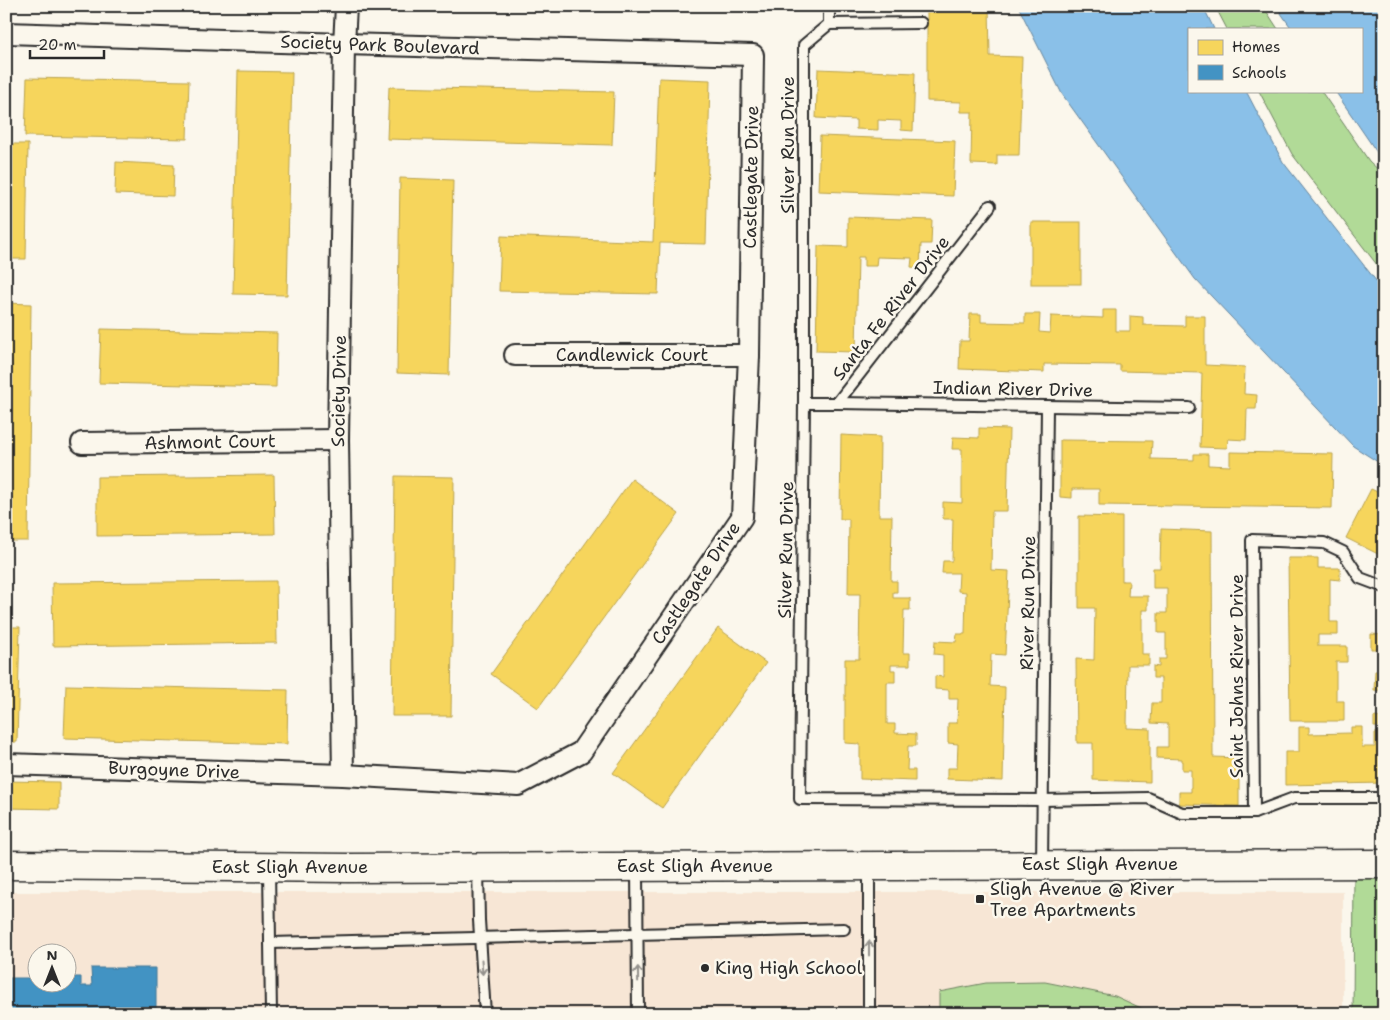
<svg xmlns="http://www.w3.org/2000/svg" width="1390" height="1020" font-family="'Shantell Sans',sans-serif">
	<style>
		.built { fill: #f7e6d5; fill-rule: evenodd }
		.green { fill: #b1da97; stroke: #6e8261 }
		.water { fill: #8ac0e8; stroke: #64849c }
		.homes { fill: #f6d55c; stroke: #b9a24d }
		.schools { fill: #4393c3; stroke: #3c7495 }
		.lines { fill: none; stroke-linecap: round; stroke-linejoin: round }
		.lane-casing { stroke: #2b2b2b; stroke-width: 14 }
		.street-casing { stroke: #2b2b2b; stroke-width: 24 }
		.secondary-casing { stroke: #2b2b2b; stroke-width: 31 }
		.lane { stroke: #fbf7ec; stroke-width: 10 }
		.street { stroke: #fbf7ec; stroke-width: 20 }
		.secondary { stroke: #fbf7ec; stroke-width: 28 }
		.oneway { stroke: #93918c }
		.poi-dot { fill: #2b2b2b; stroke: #fbf7ec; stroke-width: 2 }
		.labels { text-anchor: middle; stroke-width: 5; stroke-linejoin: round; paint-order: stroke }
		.street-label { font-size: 18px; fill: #2b2b2b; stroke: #fbf7ec }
		.poi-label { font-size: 18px; fill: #2b2b2b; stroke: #fbf7ec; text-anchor: start }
	</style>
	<rect width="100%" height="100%" fill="#fbf7ec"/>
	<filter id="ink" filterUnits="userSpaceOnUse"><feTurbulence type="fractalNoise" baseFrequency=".02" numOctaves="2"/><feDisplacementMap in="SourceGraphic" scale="10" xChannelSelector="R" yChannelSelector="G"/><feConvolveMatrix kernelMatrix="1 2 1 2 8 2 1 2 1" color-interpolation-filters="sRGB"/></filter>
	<g filter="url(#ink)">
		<path class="built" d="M6,892H1343V1014H6ZM38,952H68V982H38Z"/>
		<g class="green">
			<polygon points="1215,6 1263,6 1278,29 1227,29"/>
			<polygon points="1259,91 1321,91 1369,161 1384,175 1384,274 1292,154"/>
			<polygon points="1354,873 1384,873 1384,1014 1353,1014"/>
			<polygon points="1045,982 1115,996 1154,1014 939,1014 939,992 986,983"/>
		</g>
		<g class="water">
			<polygon points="1018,6 1203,6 1214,29 1189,29 1189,91 1246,91 1283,162 1384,291 1384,466 1353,446 1195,279 1062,94"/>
			<polygon points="1276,6 1384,6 1384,159 1378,154 1335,91 1361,91 1361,29 1292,29"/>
		</g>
		<g class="homes">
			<polygon points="927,6 989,6 990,56 1022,57 1019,155 997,155 997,165 971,164 972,112 961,112 961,102 927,101"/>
			<polygon points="818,69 915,73 913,131 901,130 901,121 878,120 878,130 856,129 856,120 816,118"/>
			<polygon points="238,71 292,72 287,295 233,294"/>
			<polygon points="27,78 189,81 187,139 25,136"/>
			<polygon points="659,78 710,80 706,244 660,243 658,294 499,291 501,236 653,242"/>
			<polygon points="389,87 614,92 612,145 387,139"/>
			<polygon points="820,136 955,141 953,196 818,191"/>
			<polygon points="6,144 28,144 26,259 6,259"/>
			<polygon points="116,162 174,165 173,196 115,194"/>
			<polygon points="400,178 453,180 449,375 397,373"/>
			<polygon points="848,217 932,220 931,244 921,244 920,268 911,267 912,258 877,257 876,266 864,266 864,257 858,257 856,352 816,351 818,246 848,247"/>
			<rect x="1031" y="222" width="50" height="62"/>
			<polygon points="6,303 31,304 28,541 6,541"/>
			<polygon points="1103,310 1116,310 1116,331 1130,331 1130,316 1143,317 1143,325 1185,326 1185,316 1205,316 1205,365 1245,367 1244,394 1257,395 1256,409 1247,409 1246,440 1228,439 1227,448 1200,447 1202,373 1120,371 1120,365 1044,364 1044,372 959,369 960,341 969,341 970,314 981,314 981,322 1025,323 1025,314 1040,314 1039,332 1050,333 1051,316 1103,318"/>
			<polygon points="101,329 277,333 276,387 99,383"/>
			<polygon points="979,428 1009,429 1007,511 992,511 991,570 1009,571 1005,655 991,654 990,686 1005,687 1003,781 947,779 947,768 957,768 958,744 948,743 948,723 957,723 958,699 949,699 949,690 935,689 935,676 943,677 943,655 934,654 935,641 956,642 957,634 965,634 966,592 958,591 959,573 942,573 943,561 952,561 953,519 943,519 943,502 962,503 962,449 952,449 953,437 979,438"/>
			<polygon points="841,435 880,437 879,516 892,516 891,581 897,581 897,592 893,592 893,598 910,598 910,610 904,610 903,653 910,653 910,665 891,665 891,670 895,670 895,682 887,682 887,724 895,724 895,733 916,734 916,746 908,746 907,770 915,770 915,781 860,779 860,744 845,743 845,659 859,659 860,594 848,594 849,519 840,519"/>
			<polygon points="1060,440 1152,441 1151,459 1194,460 1194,454 1208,454 1208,465 1230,466 1230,452 1333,454 1332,508 1099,505 1099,489 1072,489 1072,498 1060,497"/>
			<polygon points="274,475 275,534 97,536 97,477"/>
			<polygon points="395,476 454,477 451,716 392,716"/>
			<polygon points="632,479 679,514 538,708 491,674"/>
			<polygon points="1371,489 1384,495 1384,557 1346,538"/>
			<polygon points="1079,516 1122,517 1122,581 1129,581 1128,596 1148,596 1148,610 1142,610 1142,654 1149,654 1149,665 1128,665 1127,728 1150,729 1150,782 1093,780 1093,743 1077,743 1076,659 1094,660 1095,608 1079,608"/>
			<polygon points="1161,529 1212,531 1213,757 1239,758 1239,806 1179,804 1179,792 1191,792 1191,770 1182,770 1182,759 1157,758 1157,747 1168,747 1168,724 1151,723 1152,703 1161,703 1161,678 1153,678 1153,666 1159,667 1159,659 1166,659 1166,633 1158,633 1158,613 1167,613 1167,588 1153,588 1153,568 1160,568"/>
			<polygon points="1288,558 1318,558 1318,568 1340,568 1340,580 1330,579 1330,622 1338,622 1338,635 1318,635 1318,646 1347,646 1347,662 1336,662 1336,701 1344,701 1344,721 1290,721"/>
			<polygon points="276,581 277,643 53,646 52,583"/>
			<polygon points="6,627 20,627 17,742 6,742"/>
			<polygon points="718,628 766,663 662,808 613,773"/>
			<polygon points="1371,634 1384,635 1384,691 1374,690 1375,671 1382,671 1382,649 1371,649"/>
			<polygon points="66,685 288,690 287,744 64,738"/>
			<polygon points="1374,717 1384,718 1384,727 1374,727"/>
			<polygon points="1299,727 1309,727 1309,734 1351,733 1351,727 1362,727 1362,747 1375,747 1375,733 1384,733 1384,783 1285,785 1285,752 1299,752"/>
			<polygon points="6,781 59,782 59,809 6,808"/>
		</g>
		<polygon class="schools" points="91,968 156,968 156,1014 6,1014 6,978 38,978 38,982 68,982 68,977 81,977 81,986 92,986"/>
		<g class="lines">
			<defs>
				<g id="lane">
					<polyline points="829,6 829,24 804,45 804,403 800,799 1042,800 1148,798 1182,813 1254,813 1294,798 1384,798"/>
					<polyline points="829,24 921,23"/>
					<polyline points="804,403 837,403 990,206"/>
					<polyline points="837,403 1189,408"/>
					<polyline points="1254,813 1252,540 1324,543 1343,552 1360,578 1384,587"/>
					<polyline points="1042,864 1047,406"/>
					<polyline points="637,867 638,1014"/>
					<polyline points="269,868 271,1014"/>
					<polyline points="478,868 479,920 485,1014"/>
					<polyline points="270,943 844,929"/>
					<polyline points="869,1014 869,867"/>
				</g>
				<g id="street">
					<polyline points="6,33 344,44 753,55 749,355 742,517 581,752 518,785 343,775 6,764"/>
					<polyline points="515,355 749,355"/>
					<polyline points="82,443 338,440"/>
					<polyline points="343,775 338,440 344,44 346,6"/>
				</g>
				<polyline id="secondary" points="6,865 348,868 1384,864"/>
			</defs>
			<use href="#lane" class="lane-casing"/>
			<use href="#street" class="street-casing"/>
			<use href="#secondary" class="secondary-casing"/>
			<use href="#lane" class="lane"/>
			<use href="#street" class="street"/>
			<use href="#secondary" class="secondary"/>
		</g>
		<defs><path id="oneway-shaft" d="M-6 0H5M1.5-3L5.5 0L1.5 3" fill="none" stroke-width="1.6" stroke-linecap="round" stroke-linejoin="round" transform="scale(1.25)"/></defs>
		<g class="oneway">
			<use href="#oneway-shaft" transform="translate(869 948) rotate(-90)"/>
			<use href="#oneway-shaft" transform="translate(482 967) rotate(86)"/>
			<use href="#oneway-shaft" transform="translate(638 974) rotate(-91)"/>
		</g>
	</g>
	<g class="poi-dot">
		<rect x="975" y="894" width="10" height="10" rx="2.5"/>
		<circle cx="705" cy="968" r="5"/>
	</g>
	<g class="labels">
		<g class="street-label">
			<text transform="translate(380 45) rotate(2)" y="6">Society Park Boulevard</text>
			<text transform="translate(788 145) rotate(-90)" y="6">Silver Run Drive</text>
			<text transform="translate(751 177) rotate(-89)" y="6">Castlegate Drive</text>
			<text transform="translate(891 308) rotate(-52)" y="6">Santa Fe River Drive</text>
			<text x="632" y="361">Candlewick Court</text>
			<text transform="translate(1013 389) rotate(1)" y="6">Indian River Drive</text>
			<text transform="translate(339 391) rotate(-89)" y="6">Society Drive</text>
			<text transform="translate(210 442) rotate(-1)" y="6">Ashmont Court</text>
			<text transform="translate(786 550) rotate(-89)" y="6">Silver Run Drive</text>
			<text transform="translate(696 583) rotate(-56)" y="6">Castlegate Drive</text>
			<text transform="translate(1028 603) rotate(-89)" y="6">River Run Drive</text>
			<text transform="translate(1237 676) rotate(-90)" y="6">Saint Johns River Drive</text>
			<text transform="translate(174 770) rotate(2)" y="6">Burgoyne Drive</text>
			<text x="1100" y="870">East Sligh Avenue</text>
			<text x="695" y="872">East Sligh Avenue</text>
			<text x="290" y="873">East Sligh Avenue</text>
		</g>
		<g class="poi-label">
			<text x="990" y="895">Sligh Avenue @ River<tspan x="990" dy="21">Tree Apartments</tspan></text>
			<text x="715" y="974">King High School</text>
		</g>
	</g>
	<rect width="1390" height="1020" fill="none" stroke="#fbf7ec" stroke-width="25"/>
	<rect x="12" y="12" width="1365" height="995" fill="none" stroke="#2b2b2b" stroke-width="2" filter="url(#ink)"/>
	<rect x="1188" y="28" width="175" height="65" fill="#fbf7ec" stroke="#a8a59f"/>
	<rect x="1198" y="40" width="25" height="15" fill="#f6d55c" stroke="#a8a59f"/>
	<text x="1232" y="52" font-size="15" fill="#2b2b2b">Homes</text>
	<rect x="1198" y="65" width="25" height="15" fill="#4393c3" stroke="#a8a59f"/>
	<text x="1232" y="78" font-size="15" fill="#2b2b2b">Schools</text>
	<g transform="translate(52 968)"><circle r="24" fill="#fbf7ec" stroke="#a8a59f"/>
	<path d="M0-4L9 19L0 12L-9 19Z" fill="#2b2b2b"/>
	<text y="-8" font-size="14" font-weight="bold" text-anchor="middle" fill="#2b2b2b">N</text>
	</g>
	<path d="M30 50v8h74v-8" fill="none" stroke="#2b2b2b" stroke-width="2.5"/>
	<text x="38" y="50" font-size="15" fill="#2b2b2b" stroke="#fbf7ec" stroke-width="4" paint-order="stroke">20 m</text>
</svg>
